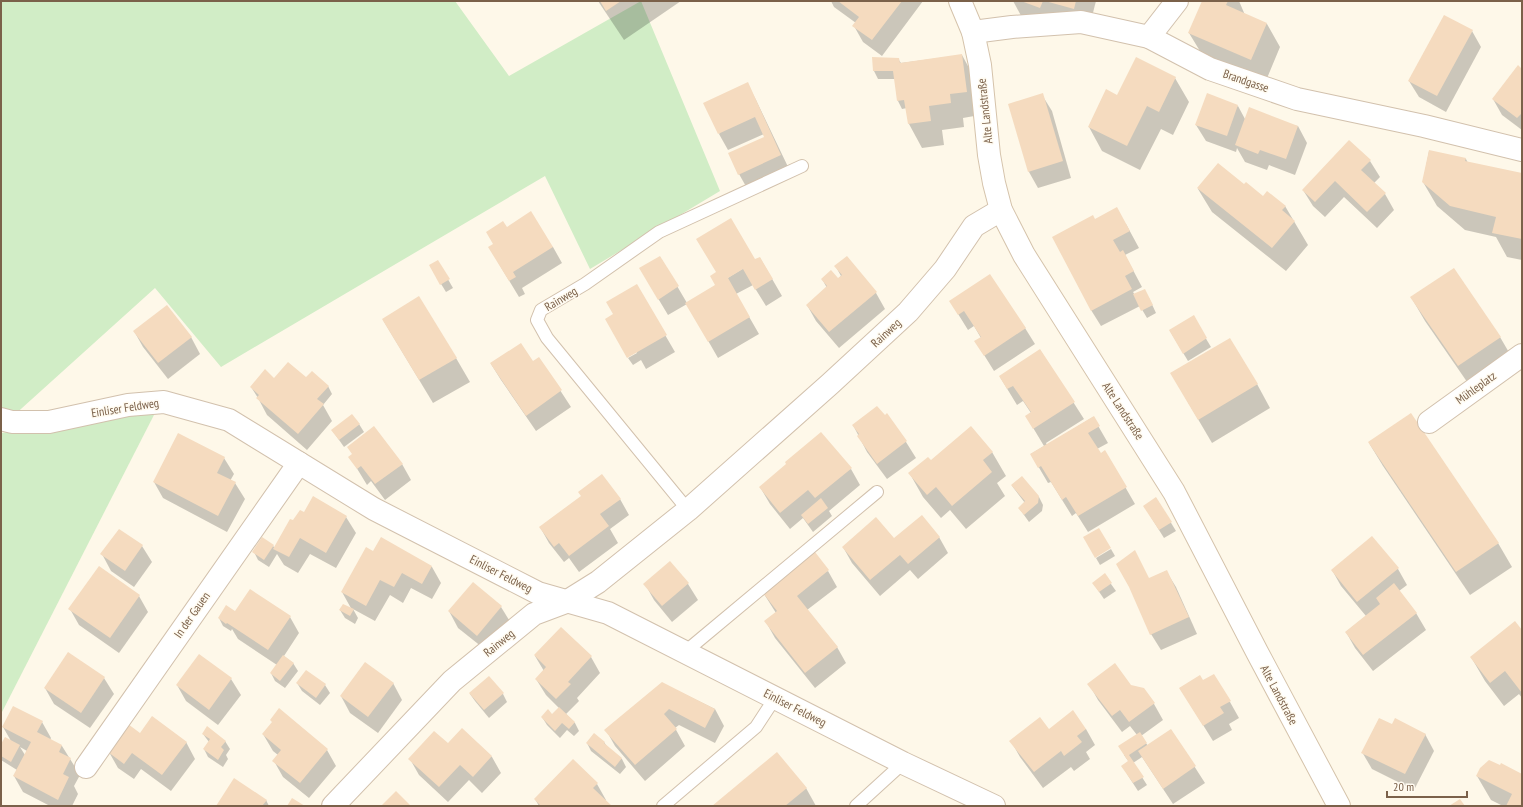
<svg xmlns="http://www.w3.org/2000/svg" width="1523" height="807" font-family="'PT Sans Narrow',sans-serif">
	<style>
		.green { fill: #d1edc6 }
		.shadow { fill: #0003; fill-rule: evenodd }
		.building { fill: #f5dbbf }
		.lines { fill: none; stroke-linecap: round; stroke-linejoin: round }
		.service-casing { stroke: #d2c1ad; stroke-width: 14 }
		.minor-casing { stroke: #d2c1ad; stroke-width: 24 }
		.secondary-casing { stroke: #d5c3ab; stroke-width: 24 }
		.service { stroke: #fff; stroke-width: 12 }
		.minor { stroke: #fff; stroke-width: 22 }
		.secondary { stroke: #fff; stroke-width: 22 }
		.labels { text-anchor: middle; stroke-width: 3; stroke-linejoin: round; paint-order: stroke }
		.street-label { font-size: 12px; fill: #7b614a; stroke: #fffbf1 }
	</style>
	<rect width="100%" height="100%" fill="#fef8e9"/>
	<g class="green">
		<polygon points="1,1 455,1 509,76 641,1 720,191 590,269 545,176 221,367 155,288 1,427"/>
		<polygon points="155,413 1,714 1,433"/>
	</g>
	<g class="shadow">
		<polygon points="598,1 681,1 624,40"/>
		<polygon points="831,1 923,1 882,56 863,42 854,26 856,23 834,7"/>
		<polygon points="1013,1 1096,1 1088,32 1024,21"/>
		<polygon points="1203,1 1239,1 1245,15 1267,24 1280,47 1265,83 1203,56 1189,33"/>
		<polygon points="1472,31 1481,47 1446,112 1419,97 1409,81"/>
		<polygon points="962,55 975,79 980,115 963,118 964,127 942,130 944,145 922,148 909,124 907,108 902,109 898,101 895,79 878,79 874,71 898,59 901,63"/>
		<polygon points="1522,70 1522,130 1502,115 1493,99"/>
		<polygon points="1175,78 1189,102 1173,135 1161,129 1140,170 1102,151 1089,127"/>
		<polygon points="747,83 756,100 790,171 748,190 739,174 766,137 764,134 728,150 719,134"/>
		<polygon points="1042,95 1052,111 1071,178 1038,188 1029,172"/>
		<polygon points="1238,106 1245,119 1298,126 1307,143 1295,175 1269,165 1267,170 1245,162 1237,148 1236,152 1206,141 1196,125"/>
		<polygon points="1429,151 1466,159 1468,163 1522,174 1522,260 1507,257 1496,237 1465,230 1437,206 1423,182"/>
		<polygon points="1370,161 1380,177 1374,183 1385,194 1394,210 1377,228 1344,197 1325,217 1313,206 1303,190"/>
		<polygon points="1244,185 1264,197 1285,206 1308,245 1286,271 1212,212 1198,189"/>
		<polygon points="1094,220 1126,224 1139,248 1125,255 1142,287 1133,292 1135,295 1149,298 1156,313 1147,318 1140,306 1101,326 1091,310"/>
		<polygon points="506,228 553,247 562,263 522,288 525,294 519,297 499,264 494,244"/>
		<polygon points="660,257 687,303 760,258 782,296 766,306 753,285 736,294 759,334 718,358 687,304 668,315 650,285"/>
		<polygon points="438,262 453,288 446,292 430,266"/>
		<polygon points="836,267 876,293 885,309 839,348 816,321 807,305 827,288 822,279 837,280 841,276"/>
		<polygon points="636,285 675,352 646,369 641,360 633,365 628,358 637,353 614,315"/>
		<polygon points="1411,297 1500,337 1514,361 1472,389 1425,321"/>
		<polygon points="950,301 1025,328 1035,344 994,371 976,342 981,338 974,326 968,330"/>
		<polygon points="1193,317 1211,347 1188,361 1170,331"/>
		<polygon points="383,320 456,358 470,382 433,403"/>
		<polygon points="134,331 191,337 200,354 168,379 143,347"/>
		<polygon points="1040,350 1084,419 1046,443 1047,445 1093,417 1108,443 1097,449 1100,454 1105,452 1135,504 1088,532 1076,513 1072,516 1051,482 1048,483 1031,454 1044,446 1026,416 1031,413 1023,401 1017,405 1000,377"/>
		<polygon points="539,358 571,407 536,431 501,380 491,364 533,362"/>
		<polygon points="305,378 328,386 332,394 323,405 332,421 307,450 267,415 258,398 251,387 274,379"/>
		<polygon points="1257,384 1270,408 1212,443 1185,397"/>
		<polygon points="887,415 906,442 916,458 887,479 867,452 853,425"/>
		<polygon points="359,424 364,432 344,447 332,430"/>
		<polygon points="1369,443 1498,543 1512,567 1470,595 1383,466"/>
		<polygon points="992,452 1006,476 997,483 1005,496 966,529 950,510 941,518 923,497 910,474 931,461"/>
		<polygon points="350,457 402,464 411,480 385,500 371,481 367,485"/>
		<polygon points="224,458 234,474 230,481 235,483 245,499 227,532 163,498 154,482"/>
		<polygon points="851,469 860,485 829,511 832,516 813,532 803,518 790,529 770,504 760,487"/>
		<polygon points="1012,486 1039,497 1043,505 1042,511 1029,522 1019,508 1025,503"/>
		<polygon points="1156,498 1176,531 1164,538 1149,514"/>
		<polygon points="620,499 629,515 610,529 618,543 579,572 569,558 564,562 549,543 540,527"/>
		<polygon points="304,514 346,517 356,533 336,568 310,554 298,573 284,565 277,554 269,567 258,560 254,552 273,546 275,548 294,522"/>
		<polygon points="119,530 142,546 152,562 134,587 111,571 102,554"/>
		<polygon points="939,537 948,553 918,579 910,570 880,596 852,563 843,547"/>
		<polygon points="381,539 432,567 441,583 432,599 411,588 403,603 390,595 375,621 353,609 358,618 355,624 345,618 340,610 352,610 342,592 374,553"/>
		<polygon points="1111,549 1115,556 1100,565 1096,558"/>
		<polygon points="670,563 688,584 698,600 672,622 654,600 645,584"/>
		<polygon points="1398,569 1407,585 1399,591 1416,613 1426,630 1373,671 1355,648 1346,632 1366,616 1341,586 1332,570"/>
		<polygon points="828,571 837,587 807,610 837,647 846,663 815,688 775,638 766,622 776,613 764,594"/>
		<polygon points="1166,571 1176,587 1197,634 1161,650 1151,634 1149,579"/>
		<polygon points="1093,583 1111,584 1116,591 1104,599"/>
		<polygon points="139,596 148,612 119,653 79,625 70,609"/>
		<polygon points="501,607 511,623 487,651 458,628 449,611"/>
		<polygon points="290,617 299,633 284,656 293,663 298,671 285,688 275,681 271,673 277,665 238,639 232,629 231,631 223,626 219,618"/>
		<polygon points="1522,632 1522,698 1519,694 1504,706 1485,681 1471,657"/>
		<polygon points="535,656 591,657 600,673 577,698 579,701 566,714 575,723 579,731 574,736 567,730 560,738 547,725 542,717 552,715 559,708 546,695 536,679 544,671"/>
		<polygon points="104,678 114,694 90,728 54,704 45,688"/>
		<polygon points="489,678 503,694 507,702 489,718 475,701 470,694"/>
		<polygon points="231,679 241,695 218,725 186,701 177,685"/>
		<polygon points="1203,682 1230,702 1239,718 1229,724 1232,730 1213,741 1190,704"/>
		<polygon points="297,683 325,685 330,693 320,705 302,691"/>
		<polygon points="393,683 402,700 378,733 350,713 341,696"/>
		<polygon points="662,683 715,709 724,726 715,743 679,725 675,728 685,746 645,781 615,746 606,730"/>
		<polygon points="1089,684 1130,686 1154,704 1163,720 1141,736 1148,746 1171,730 1205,783 1173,804 1142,757 1133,763 1147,785 1138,791 1127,774 1129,762 1124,755 1137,735 1130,726 1122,732 1098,700"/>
		<polygon points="271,720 327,750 336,766 309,798 283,777 274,761 278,755 273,751 263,734 273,723"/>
		<path d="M42,722L51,738L50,740L62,746L80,775L74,786L78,794L72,806H50L23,792L14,776L17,770L1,760V746L11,741L3,727ZM20,747L27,751L25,755Z"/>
		<polygon points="1392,725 1425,734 1434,751 1414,790 1372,769 1362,752"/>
		<polygon points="462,729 492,757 501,773 482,793 469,780 448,802 419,775 410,759 448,745"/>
		<polygon points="1086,729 1095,745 1086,752 1090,759 1074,771 1071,767 1043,788 1020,757 1011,741 1049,730"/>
		<polygon points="203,734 225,741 230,749 226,755 228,759 223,767 208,757 204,749 209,742"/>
		<polygon points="186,742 195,759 171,791 141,769 134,779 118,768 109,752"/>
		<polygon points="604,742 608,748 622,759 626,767 620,774 591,751 587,743"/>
		<polygon points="1522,775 1522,806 1503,806 1491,800 1477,776"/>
		<polygon points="597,784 606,800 605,801 610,806 539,806 535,799"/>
		<polygon points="806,788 816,806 714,806"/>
		<polygon points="266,800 269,806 217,806"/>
	</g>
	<g class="building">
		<polygon points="600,1 621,1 606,11"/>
		<polygon points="838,1 902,1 872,40 852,26 859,17"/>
		<polygon points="1021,1 1043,1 1040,8"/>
		<polygon points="1045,1 1076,1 1074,9"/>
		<polygon points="1202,1 1228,1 1226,5 1267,23 1251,60 1188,33"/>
		<polygon points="1444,15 1473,30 1437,96 1408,81"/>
		<polygon points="962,54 967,92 950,94 951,103 929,106 931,121 908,124 904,100 897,101 893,71 873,71 872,57 899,58 900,63"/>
		<polygon points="1136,57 1176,77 1159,112 1147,106 1127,146 1088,127 1106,89 1117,95"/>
		<polygon points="1518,65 1522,69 1522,113 1517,118 1492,99"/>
		<polygon points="748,82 781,155 738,175 728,153 764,137 755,117 718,134 703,103"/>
		<polygon points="1043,93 1063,161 1028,172 1008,104"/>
		<polygon points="1207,93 1238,105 1227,136 1195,125"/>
		<polygon points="1249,107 1298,126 1286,159 1260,150 1258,154 1235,145"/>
		<polygon points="1349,140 1371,160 1361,170 1386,193 1367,212 1335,181 1315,202 1302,190"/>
		<polygon points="1429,150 1466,158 1465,161 1522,173 1522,239 1492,233 1496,217 1450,206 1422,182"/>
		<polygon points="1218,163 1244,184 1246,182 1263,196 1267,191 1286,206 1282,210 1295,221 1272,248 1197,188"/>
		<polygon points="1117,207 1130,231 1113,240 1120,252 1123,250 1134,271 1125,276 1132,289 1091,311 1052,237 1093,215 1095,219"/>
		<polygon points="531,211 553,247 513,272 516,277 509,281 488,247 493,244 486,232 503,221 507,227"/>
		<polygon points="731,218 755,259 760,257 773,279 755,290 743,269 728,278 750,317 708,342 685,303 715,285 710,276 716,272 696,239"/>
		<polygon points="660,256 679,286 658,300 639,268"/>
		<polygon points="847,256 877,292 829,332 806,305 827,286 821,279 831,270 838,278 842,275 834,266"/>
		<polygon points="438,260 450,279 440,285 429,265"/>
		<polygon points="1454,268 1501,337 1458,366 1410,297"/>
		<polygon points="990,274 1026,328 984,356 974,341 981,337 964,311 958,315 949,301"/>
		<polygon points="637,284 667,335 627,358 605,319 613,314 606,302"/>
		<polygon points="1145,289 1153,305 1141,311 1133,294"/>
		<polygon points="419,296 457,358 419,380 382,319"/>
		<polygon points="167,305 192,337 158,363 133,331"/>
		<polygon points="1194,315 1207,338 1183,354 1169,330"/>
		<polygon points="1230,338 1258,384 1198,420 1170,373"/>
		<polygon points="521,343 533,361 539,357 562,390 526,416 490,363"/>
		<polygon points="1040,349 1075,402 1033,429 1025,416 1031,412 1013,386 1007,389 999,376"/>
		<polygon points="288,362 306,377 312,371 329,386 317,399 324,404 298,434 256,398 259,395 250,387 265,369 274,378"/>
		<polygon points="877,406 885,415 887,413 907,441 877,464 857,436 859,434 852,425"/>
		<polygon points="1411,413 1499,543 1456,572 1368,442"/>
		<polygon points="352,414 360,424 339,440 331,430"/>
		<polygon points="1094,416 1100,426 1088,433 1101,453 1105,450 1127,487 1078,516 1066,497 1062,500 1041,466 1038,468 1030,454"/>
		<polygon points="374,426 403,464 375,484 361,466 357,469 348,457 352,454 347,447"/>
		<polygon points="971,426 993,452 983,460 992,472 952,506 936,487 927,495 908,473 928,457 931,460"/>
		<polygon points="821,432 852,468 815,498 808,490 780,513 759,487 786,464 785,462"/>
		<polygon points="178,433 225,457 217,473 236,482 218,516 153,482"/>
		<polygon points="602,474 621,499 600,514 609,526 569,556 559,543 554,547 539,527 581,496 578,492"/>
		<polygon points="1022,476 1039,496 1038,503 1024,515 1018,508 1025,501 1011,485"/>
		<polygon points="313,496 347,516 326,553 300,538 289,557 273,549 290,519 293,520 300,510 304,512"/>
		<polygon points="1156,497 1172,522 1159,530 1143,506"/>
		<polygon points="821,498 828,508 808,524 801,515"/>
		<polygon points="922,515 940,537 908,564 900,555 870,580 842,547 876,517 894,538"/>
		<polygon points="1099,528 1111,548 1095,558 1083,537"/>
		<polygon points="119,529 143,545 125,571 100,554"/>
		<polygon points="1372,536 1399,568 1357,602 1331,570"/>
		<polygon points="262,537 274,545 264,560 252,552"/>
		<polygon points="381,537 432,566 422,584 402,573 394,587 380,580 366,606 341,592 366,547 373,551"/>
		<polygon points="1135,550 1149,578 1167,570 1189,617 1150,635 1129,587 1116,564"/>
		<polygon points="815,552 829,570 797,596 838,647 805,673 764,621 777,611 763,593"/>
		<polygon points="670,561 689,583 662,606 643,584"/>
		<polygon points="99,566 140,595 110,638 68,609"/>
		<polygon points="1105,573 1112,583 1099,592 1092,583"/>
		<polygon points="473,582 502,606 477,636 448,611"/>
		<polygon points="1394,583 1417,613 1363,655 1345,632 1380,604 1376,598"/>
		<polygon points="250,589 291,616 268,650 227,623 226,624 218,618 226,605 235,611"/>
		<polygon points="343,604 354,609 350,616 339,610"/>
		<polygon points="1515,621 1522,630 1522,693 1505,671 1490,683 1470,657"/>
		<polygon points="561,627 592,656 568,682 571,684 556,699 535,679 546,667 534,655"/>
		<polygon points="68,652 105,677 81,713 44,688"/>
		<polygon points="199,654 232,678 209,710 176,685"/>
		<polygon points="283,655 294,663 280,681 270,673"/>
		<polygon points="365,662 394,683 368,717 340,696"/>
		<polygon points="1115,663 1131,685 1144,688 1155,703 1129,722 1120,710 1112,716 1087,684"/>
		<polygon points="306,670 326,684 316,698 296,683"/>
		<polygon points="1214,674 1231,701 1220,707 1224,713 1203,726 1179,688 1200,675 1203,680"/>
		<polygon points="489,676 504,693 484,710 469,693"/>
		<polygon points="662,682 715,709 705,728 669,709 664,714 677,729 635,765 604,730"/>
		<polygon points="13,706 43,721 37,732 62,745 59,752 71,758 63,774 69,777 58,800 13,776 31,742 2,727"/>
		<polygon points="559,707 575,722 569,729 562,723 555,731 541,717 548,709 552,714"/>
		<polygon points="279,708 328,749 300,783 272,761 281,750 262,734 272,722 270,720"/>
		<polygon points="1073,710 1086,729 1077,736 1082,742 1064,756 1061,751 1034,772 1009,741 1040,717 1049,729"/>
		<polygon points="152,716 187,742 162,775 132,753 124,764 108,752 128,724 140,733"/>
		<polygon points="1379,718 1392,724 1395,718 1426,734 1405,774 1361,753"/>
		<polygon points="207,726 226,741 221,747 224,750 218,760 203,749 210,739 202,734"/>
		<polygon points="462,728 492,756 473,777 460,765 439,787 408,759 434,731 448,743"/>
		<polygon points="1171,729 1196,766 1163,789 1138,751"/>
		<polygon points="1140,732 1147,743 1129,755 1144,777 1133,783 1121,766 1128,761 1118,746"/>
		<polygon points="594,733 605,742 604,743 622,758 615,767 586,743"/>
		<polygon points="5,737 20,745 11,762 1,756 1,744"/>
		<polygon points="777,752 807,788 785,806 712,806"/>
		<polygon points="573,759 598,783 593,788 612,806 541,806 534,799"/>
		<polygon points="1489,760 1500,765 1501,763 1522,774 1522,806 1506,806 1512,794 1476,776 1480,768"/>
		<polygon points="234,778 267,800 262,806 216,806"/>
		<polygon points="396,791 411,806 381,806"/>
		<polygon points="292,798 305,806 287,806"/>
		<polygon points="1460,799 1465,806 1449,806"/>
	</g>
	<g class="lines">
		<defs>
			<g id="service">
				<polyline points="688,510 547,338 537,320 541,310 585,284 659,232 802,166"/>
				<polyline points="685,652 877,492"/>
				<polyline points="663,806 756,727 775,698"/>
				<polyline points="856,806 903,763"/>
			</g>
			<g id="minor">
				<polyline points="973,32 1012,27 1081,22 1149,37 1210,69 1297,99 1424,126 1522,150"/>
				<polyline points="1149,37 1177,1"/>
				<polyline points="1,419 12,422 49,422 128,405 164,402 229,420 374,509 538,593 608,613 903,763 994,806"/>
				<polyline points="1429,422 1522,355"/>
				<polyline points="86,767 299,463"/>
				<polyline points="333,806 452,681 534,614 566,602 598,582 688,510 830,384 908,312 945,269 974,226 1001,210"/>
			</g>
			<polyline id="secondary" points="960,1 973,32 980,65 989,155 994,183 1001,210 1024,255 1174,492 1257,652 1339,806"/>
		</defs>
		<use href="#service" class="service-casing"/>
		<use href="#minor" class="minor-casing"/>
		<use href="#secondary" class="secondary-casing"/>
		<use href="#service" class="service"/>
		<use href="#minor" class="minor"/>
		<use href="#secondary" class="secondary"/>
	</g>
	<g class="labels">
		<g class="street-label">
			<text transform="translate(1246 81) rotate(19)" y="4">Brandgasse</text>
			<text transform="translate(985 111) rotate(-96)" y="4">Alte Landstraße</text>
			<text transform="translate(561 299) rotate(-31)" y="4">Rainweg</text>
			<text transform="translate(886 333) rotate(-43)" y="4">Rainweg</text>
			<text transform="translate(1476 388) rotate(-36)" y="4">Mühleplatz</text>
			<text transform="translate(125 408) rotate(-9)" y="4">Einliser Feldweg</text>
			<text transform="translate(1123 411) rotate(57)" y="4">Alte Landstraße</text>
			<text transform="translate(501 574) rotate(27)" y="4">Einliser Feldweg</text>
			<text transform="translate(192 615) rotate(-55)" y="4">In der Gauen</text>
			<text transform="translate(499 643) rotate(-39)" y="4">Rainweg</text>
			<text transform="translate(1279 695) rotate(62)" y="4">Alte Landstraße</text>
			<text transform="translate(795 708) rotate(27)" y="4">Einliser Feldweg</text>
		</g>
	</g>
	<rect width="1523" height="807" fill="none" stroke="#7b614a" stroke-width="4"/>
	<path d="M1387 791v6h80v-6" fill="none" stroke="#7b614a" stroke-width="2"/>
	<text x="1393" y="791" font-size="12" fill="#7b614a" stroke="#fffbf1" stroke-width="3" paint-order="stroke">20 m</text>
</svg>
